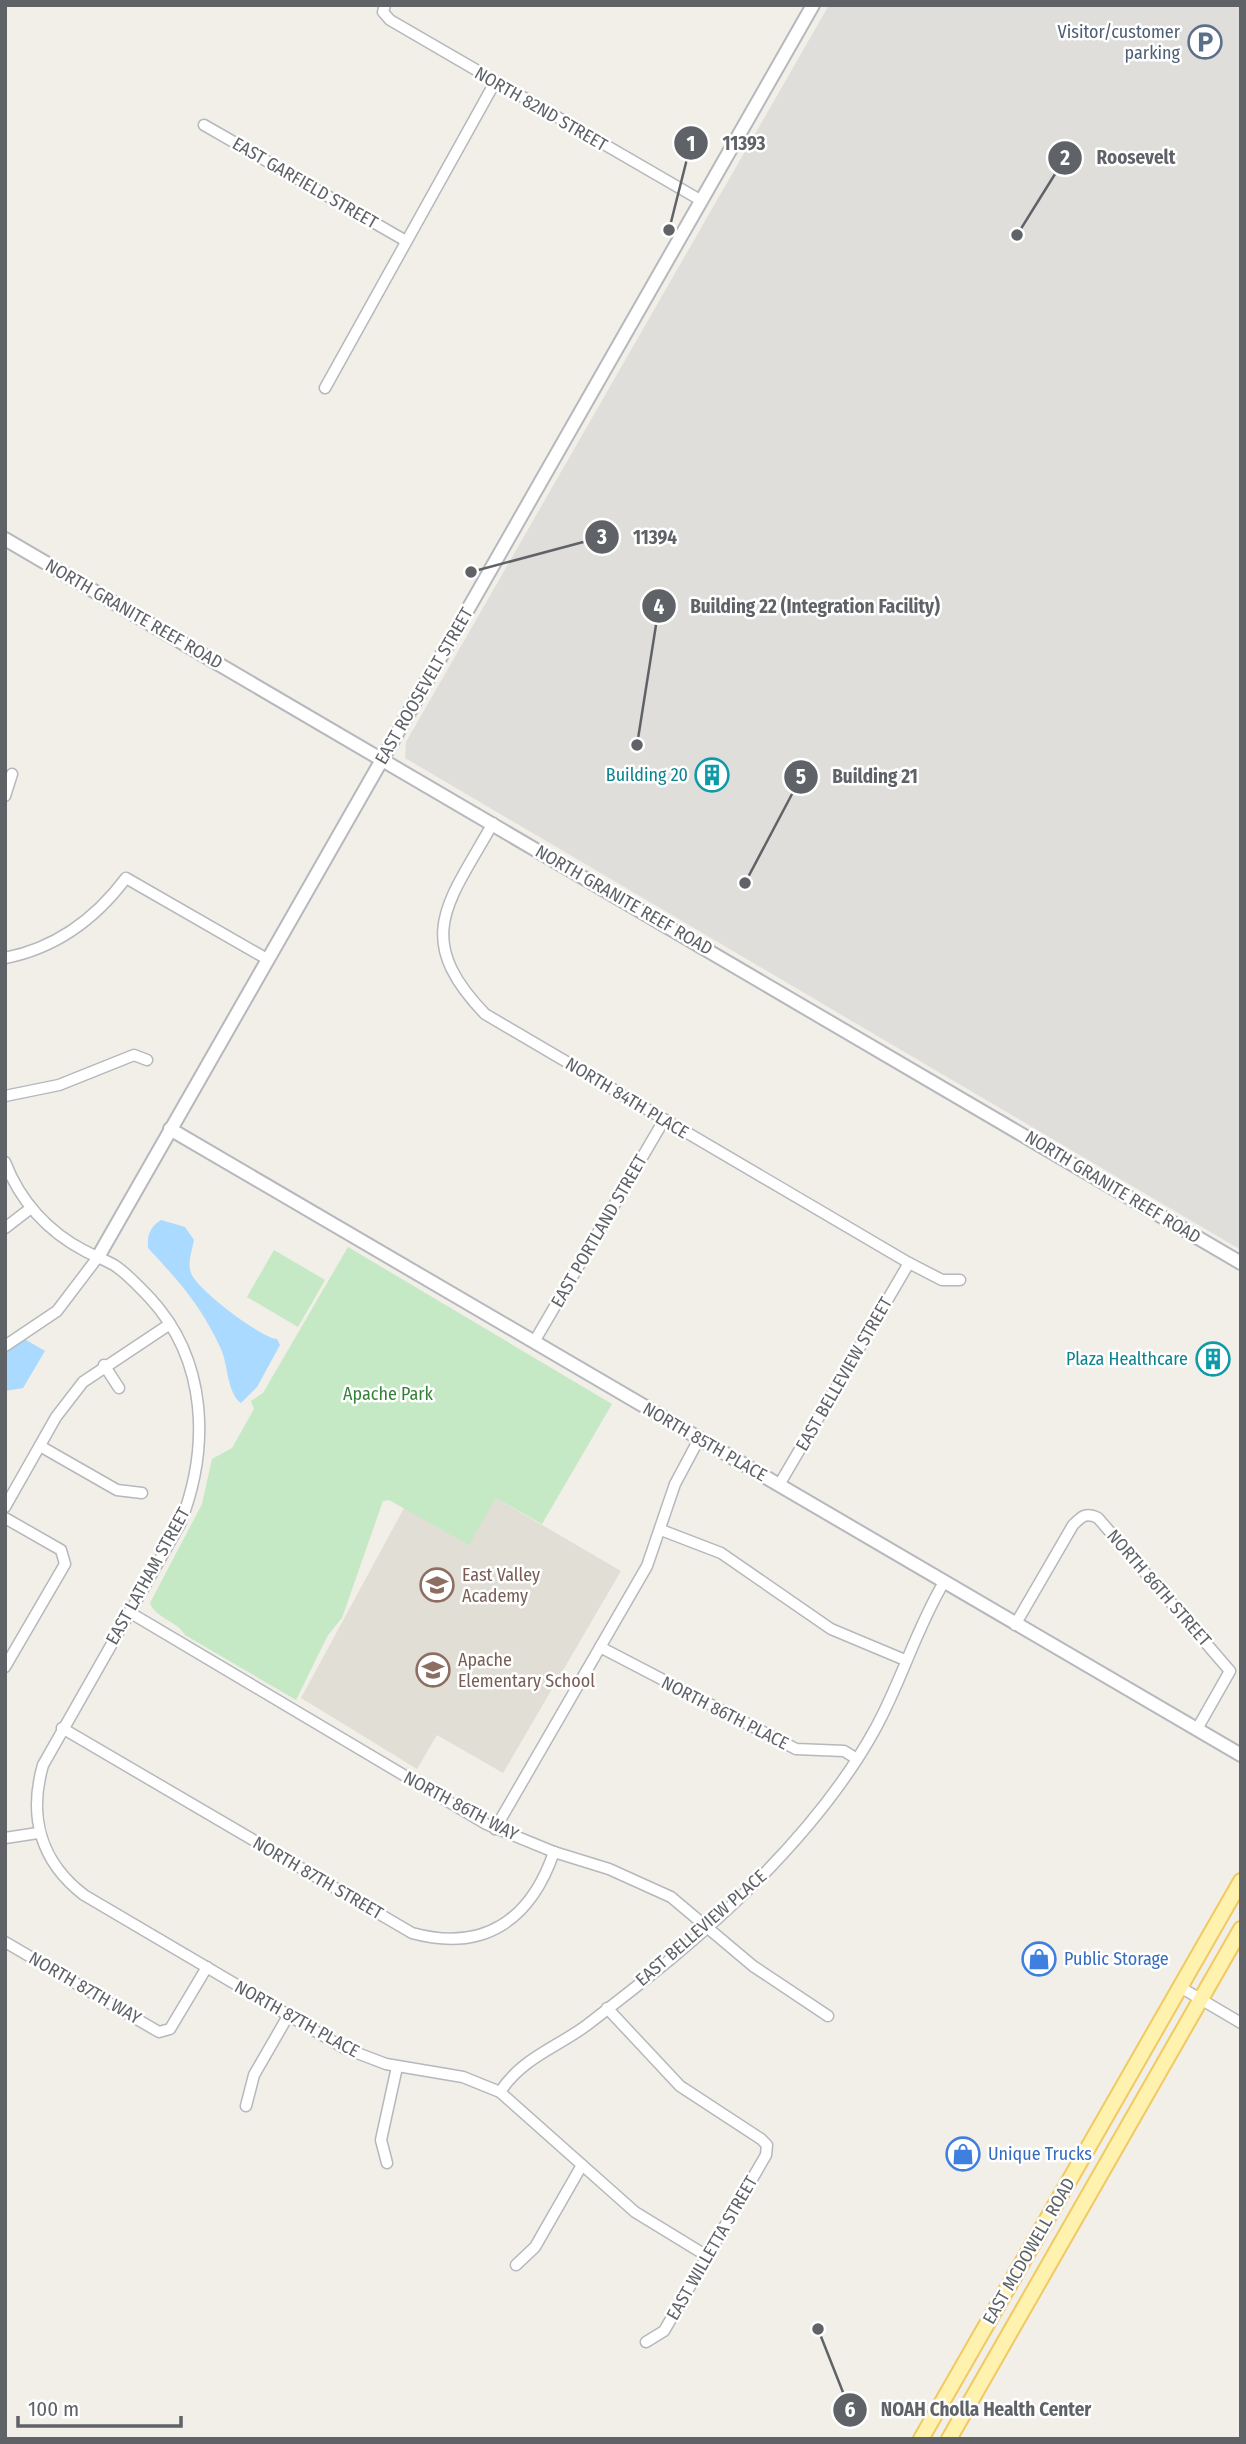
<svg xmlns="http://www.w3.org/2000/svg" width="1246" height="2444" font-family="'Fira Sans Condensed',sans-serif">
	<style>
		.industrial { fill: #e0deda }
		.education { fill: #e1ded6 }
		.green { fill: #c5e8c5 }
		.water { fill: #aadaff }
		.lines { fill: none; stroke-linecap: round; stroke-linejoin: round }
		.minor-casing { stroke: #b5b8bc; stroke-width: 13 }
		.tertiary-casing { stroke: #b5b8bc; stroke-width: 16 }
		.primary-casing { stroke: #f2c960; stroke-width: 18 }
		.minor { stroke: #fff; stroke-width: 10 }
		.tertiary { stroke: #fff; stroke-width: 12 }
		.primary { stroke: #fff2af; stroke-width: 14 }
		.labels { text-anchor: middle; stroke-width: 5; stroke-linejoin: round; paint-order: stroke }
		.service-label { font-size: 18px; fill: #4e5e75; stroke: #fff; text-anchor: end }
		.street-label { font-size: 18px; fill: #5f6368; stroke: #fff }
		.culture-label { font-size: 18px; fill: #0d838f; stroke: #fff; text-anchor: end }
		.park-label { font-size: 18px; fill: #348238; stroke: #fff }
		.education-label { font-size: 18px; fill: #785e54; stroke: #fff; text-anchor: start }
		.shop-label { font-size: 18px; fill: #366cbe; stroke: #fff; text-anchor: start }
		.leader { fill: none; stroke: #5f6368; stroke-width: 2.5 }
		.callout-dot { fill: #5f6368; stroke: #fff; stroke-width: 2.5 }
		.mark-label { font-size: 21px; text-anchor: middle; font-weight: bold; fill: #fff }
		.callout-label { font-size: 19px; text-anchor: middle; font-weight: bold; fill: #5f6368; stroke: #fff; stroke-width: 5; stroke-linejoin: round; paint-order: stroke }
	</style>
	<rect width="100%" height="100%" fill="#f1efe8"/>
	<polygon class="industrial" points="829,5 1241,5 1241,1250 405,758 406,742"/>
	<polygon class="education" points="496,1498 621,1571 503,1773 437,1735 417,1769 301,1698 404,1508 469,1544"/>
	<g class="green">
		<path d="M348,1247L612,1404L542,1524L496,1498L469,1545L389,1500L383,1501L342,1618L328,1635L296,1700L185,1635C177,1621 154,1617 150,1603L202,1504L212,1459L232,1448L254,1409L251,1401L263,1393Z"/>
		<polygon points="274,1250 325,1280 298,1327 247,1297"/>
	</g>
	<g class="water">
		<path d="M161,1220L185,1227L194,1240C192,1251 187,1263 191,1273C196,1289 261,1338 277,1339L280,1345L257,1387L241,1403C227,1393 228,1364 221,1349C202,1307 179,1281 148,1248C147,1235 150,1227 161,1220Z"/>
		<polygon points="21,1337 45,1351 23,1388 5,1391 5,1346"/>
	</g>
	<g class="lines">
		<defs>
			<g id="minor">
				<polyline points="385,5 383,12 390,20 702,201"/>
				<polyline points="204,125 406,241"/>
				<polyline points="325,388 494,84"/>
				<polyline points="5,796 12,774"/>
				<path d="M493,823C449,902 411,937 485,1014L909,1263L942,1280H960"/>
				<path d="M5,958C56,948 96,918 126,878L267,959"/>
				<polyline points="5,1096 59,1085 134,1055 147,1060"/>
				<path d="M5,1162C20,1201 48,1232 85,1251C95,1256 105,1260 114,1265C128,1274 139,1287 150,1298C208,1361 210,1448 180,1524L43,1765C28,1817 41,1862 84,1895L344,2048L386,2064L463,2077L500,2092L635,2212L707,2256"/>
				<polyline points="5,1228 31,1208"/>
				<polyline points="534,1342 664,1120"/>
				<polyline points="5,1346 57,1311 98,1257"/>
				<polyline points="104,1365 119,1388"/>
				<polyline points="40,1446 117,1490 142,1493"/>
				<polyline points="779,1485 909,1263"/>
				<polyline points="5,1507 56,1417 83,1382 170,1324"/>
				<polyline points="5,1518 61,1550 65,1564 5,1667"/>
				<polyline points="661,1530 721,1553 831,1629 905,1660"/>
				<polyline points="129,1612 486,1824 554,1852 609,1869 671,1897 753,1966 828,2016"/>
				<path d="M1015,1625L1073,1525C1082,1516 1086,1512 1098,1518L1230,1671L1197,1729"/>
				<polyline points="600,1647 796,1749 844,1751 857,1759"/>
				<path d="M62,1728L412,1933C485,1953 531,1919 554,1852"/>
				<polyline points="495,1829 647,1566 675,1484 699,1439"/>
				<polyline points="5,1838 38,1833"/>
				<polyline points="5,1942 159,2032 170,2029 207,1967"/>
				<polyline points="1180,1987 1241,2023"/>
				<polyline points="607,2008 680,2086 761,2139 767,2145 766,2155 664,2331 646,2342"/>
				<path d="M500,2092C522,2058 556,2048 587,2025C644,1981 702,1936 753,1885C798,1840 843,1787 874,1731C901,1683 915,1631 944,1582"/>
				<polyline points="246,2106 254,2075 288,2016"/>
				<polyline points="387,2163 381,2140 397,2067"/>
				<polyline points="516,2265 535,2247 582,2165"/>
			</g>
			<g id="tertiary">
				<polyline points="5,539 1241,1263"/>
				<polyline points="170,1129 1241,1755"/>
				<polyline points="98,1257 813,5"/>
			</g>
			<g id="primary">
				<polyline points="921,2439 1241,1881"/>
				<polyline points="949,2439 1241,1929"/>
			</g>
		</defs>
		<use href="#minor" class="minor-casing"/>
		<use href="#tertiary" class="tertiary-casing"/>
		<use href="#primary" class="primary-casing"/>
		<use href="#minor" class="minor"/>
		<use href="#tertiary" class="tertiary"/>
		<use href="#primary" class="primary"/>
	</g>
	<defs>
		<symbol id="parking-ring" viewBox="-11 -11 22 22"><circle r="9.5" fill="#fff" stroke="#5c6f8a" stroke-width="1.5"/><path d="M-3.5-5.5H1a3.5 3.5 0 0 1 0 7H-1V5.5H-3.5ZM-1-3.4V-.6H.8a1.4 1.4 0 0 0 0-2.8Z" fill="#5c6f8a"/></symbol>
		<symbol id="building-ring" viewBox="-11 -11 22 22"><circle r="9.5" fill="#fff" stroke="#0f9aa8" stroke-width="1.5"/><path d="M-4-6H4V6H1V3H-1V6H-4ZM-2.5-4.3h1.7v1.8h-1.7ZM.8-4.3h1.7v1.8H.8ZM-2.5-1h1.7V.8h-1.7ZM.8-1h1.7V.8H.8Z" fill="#0f9aa8"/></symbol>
		<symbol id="school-ring" viewBox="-11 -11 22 22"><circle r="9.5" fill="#fff" stroke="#8d6e63" stroke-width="1.5"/><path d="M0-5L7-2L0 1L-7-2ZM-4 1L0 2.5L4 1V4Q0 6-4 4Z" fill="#8d6e63"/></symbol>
		<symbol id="shop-ring" viewBox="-11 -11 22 22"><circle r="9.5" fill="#fff" stroke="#3f7fe0" stroke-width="1.5"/><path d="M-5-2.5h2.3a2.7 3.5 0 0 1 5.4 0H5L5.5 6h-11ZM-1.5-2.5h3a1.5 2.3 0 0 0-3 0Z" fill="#3f7fe0"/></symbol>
	</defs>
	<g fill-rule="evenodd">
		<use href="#parking-ring" x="1186" y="23" width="38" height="38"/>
		<use href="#building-ring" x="693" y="756" width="38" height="38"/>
		<use href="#building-ring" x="1194" y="1340" width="38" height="38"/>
		<use href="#school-ring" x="418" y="1566" width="38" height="38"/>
		<use href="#school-ring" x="414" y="1651" width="38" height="38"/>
		<use href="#shop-ring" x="1020" y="1940" width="38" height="38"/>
		<use href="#shop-ring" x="944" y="2135" width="38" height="38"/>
	</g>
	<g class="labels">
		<g class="service-label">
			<text x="1180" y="38">Visitor/customer<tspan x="1180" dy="21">parking</tspan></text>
		</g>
		<g class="street-label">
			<text transform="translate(541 109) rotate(30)" y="6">NORTH 82ND STREET</text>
			<text transform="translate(305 183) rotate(30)" y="6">EAST GARFIELD STREET</text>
			<text transform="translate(134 614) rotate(30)" y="6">NORTH GRANITE REEF ROAD</text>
			<text transform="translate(424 686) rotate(-60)" y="6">EAST ROOSEVELT STREET</text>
			<text transform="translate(624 900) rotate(30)" y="6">NORTH GRANITE REEF ROAD</text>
			<text transform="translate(627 1098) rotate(31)" y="6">NORTH 84TH PLACE</text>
			<text transform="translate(1113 1187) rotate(31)" y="6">NORTH GRANITE REEF ROAD</text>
			<text transform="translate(599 1231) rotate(-60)" y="6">EAST PORTLAND STREET</text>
			<text transform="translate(844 1374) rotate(-60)" y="6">EAST BELLEVIEW STREET</text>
			<text transform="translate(705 1442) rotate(30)" y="6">NORTH 85TH PLACE</text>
			<text transform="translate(148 1576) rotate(-61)" y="6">EAST LATHAM STREET</text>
			<text transform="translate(1159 1588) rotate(49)" y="6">NORTH 86TH STREET</text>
			<text transform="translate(725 1713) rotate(27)" y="6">NORTH 86TH PLACE</text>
			<text transform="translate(461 1806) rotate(28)" y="6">NORTH 86TH WAY</text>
			<text transform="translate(318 1878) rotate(30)" y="6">NORTH 87TH STREET</text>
			<text transform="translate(701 1928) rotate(-41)" y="6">EAST BELLEVIEW PLACE</text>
			<text transform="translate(85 1988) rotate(30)" y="6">NORTH 87TH WAY</text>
			<text transform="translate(297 2019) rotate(29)" y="6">NORTH 87TH PLACE</text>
			<text transform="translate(712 2248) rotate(-60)" y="6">EAST WILLETTA STREET</text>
			<text transform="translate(1029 2251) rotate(-60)" y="6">EAST MCDOWELL ROAD</text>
		</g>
		<g class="culture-label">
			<text x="688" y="781">Building 20</text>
			<text x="1188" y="1365">Plaza Healthcare</text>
		</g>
		<g class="park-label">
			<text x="388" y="1400">Apache Park</text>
		</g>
		<g class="education-label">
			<text x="462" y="1581">East Valley<tspan x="462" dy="21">Academy</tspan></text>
			<text x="458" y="1666">Apache<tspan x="458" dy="21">Elementary School</tspan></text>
		</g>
		<g class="shop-label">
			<text x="1064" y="1965">Public Storage</text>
			<text x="988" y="2160">Unique Trucks</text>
		</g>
	</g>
	<path class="leader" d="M669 230L691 143M1017 235L1065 158M471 572L602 537M637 745L659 606M745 883L801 777M818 2329L850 2410"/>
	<g class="callout-dot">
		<circle cx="669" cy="230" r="7"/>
		<circle cx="1017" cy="235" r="7"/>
		<circle cx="471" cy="572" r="7"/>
		<circle cx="637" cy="745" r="7"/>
		<circle cx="745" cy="883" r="7"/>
		<circle cx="818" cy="2329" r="7"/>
		<circle cx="691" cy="143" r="18"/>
		<circle cx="1065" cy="158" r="18"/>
		<circle cx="602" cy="537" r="18"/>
		<circle cx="659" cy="606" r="18"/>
		<circle cx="801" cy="777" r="18"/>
		<circle cx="850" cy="2410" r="18"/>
	</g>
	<g class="mark-label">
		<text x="691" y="151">1</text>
		<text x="1065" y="165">2</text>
		<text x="602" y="544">3</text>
		<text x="659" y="614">4</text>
		<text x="801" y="784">5</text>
		<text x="850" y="2417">6</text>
	</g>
	<g class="callout-label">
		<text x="744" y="150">11393</text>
		<text x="1136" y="164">Roosevelt</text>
		<text x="655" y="544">11394</text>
		<text x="815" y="613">Building 22 (Integration Facility)</text>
		<text x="875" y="783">Building 21</text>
		<text x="986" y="2416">NOAH Cholla Health Center</text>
	</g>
	<rect width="1246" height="2444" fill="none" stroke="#5f6368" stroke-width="14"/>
	<path d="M18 2416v10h163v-10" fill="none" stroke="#5f6368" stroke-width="3.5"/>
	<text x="28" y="2416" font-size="21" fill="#5f6368" stroke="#ffffff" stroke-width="5" paint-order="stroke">100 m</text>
</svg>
